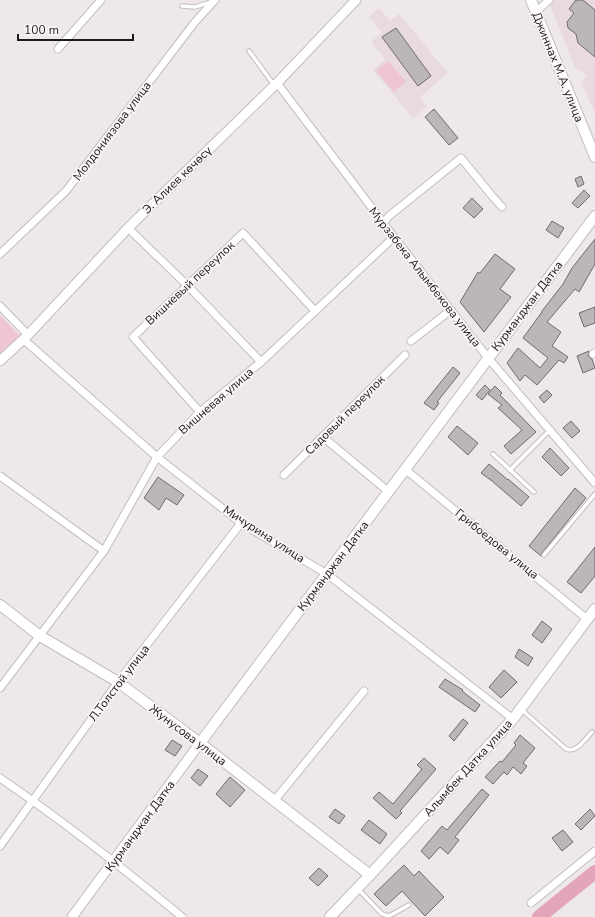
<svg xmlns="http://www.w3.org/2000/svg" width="595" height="917" font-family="'Nunito Sans',sans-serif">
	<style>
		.built { fill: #e9dadf }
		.green { fill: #f0c5d2 }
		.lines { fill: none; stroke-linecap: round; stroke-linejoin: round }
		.river { stroke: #e3a5b9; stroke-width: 14 }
		.building { fill: #bbb6b7; stroke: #706b6c }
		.service-casing { stroke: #c2bdbe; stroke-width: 5.5 }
		.minor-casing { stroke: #c2bdbe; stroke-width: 9 }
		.tertiary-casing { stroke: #c2bdbe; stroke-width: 11 }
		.secondary-casing { stroke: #c2bdbe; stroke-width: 12 }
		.service { stroke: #fff; stroke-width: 3.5 }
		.minor { stroke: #fff; stroke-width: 7 }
		.tertiary { stroke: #fff; stroke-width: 9 }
		.secondary { stroke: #fff; stroke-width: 10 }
		.labels { text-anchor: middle; stroke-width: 3.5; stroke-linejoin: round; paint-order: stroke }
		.street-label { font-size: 12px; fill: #1b191a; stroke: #fbf5f7 }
	</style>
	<rect width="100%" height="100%" fill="#eee8ea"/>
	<g class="built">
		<polygon points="555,0 595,0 595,114 581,82 587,76 575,67 550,5"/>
		<polygon points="379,8 390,21 399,14 448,73 420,97 427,106 413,118 373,70 385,59 371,42 382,32 369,17"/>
	</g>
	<g class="green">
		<polygon points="388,61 406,82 394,92 376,71"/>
		<polygon points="0,315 21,337 0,356"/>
	</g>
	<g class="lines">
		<polyline class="river" points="539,917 595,872"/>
	</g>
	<g class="building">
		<polygon points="576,0 583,0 595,10 595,57 578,43 576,34 568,28 567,22 574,13 569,9"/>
		<polygon points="396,28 431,76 418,86 382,37"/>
		<polygon points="434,109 458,138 449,145 425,117"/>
		<polygon points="581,176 584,184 578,187 575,179"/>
		<polygon points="584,190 590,196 578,208 572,203"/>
		<polygon points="472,198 483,209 474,218 463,208"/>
		<polygon points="552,221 564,228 558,238 546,230"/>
		<polygon points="595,239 595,264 579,292 575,289 547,322 561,332 552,346 568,357 564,363 559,360 537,385 525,375 520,381 507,363 518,348 540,368 548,358 523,338 542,312 542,311 563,284 572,268"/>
		<polygon points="495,254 515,269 500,289 511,297 484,332 460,302 478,272 480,273"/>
		<polygon points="595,307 595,323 584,327 579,313"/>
		<polygon points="589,351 588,356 592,359 595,368 583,373 577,356"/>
		<polygon points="453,367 460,373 437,402 439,403 434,410 424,403"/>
		<polygon points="485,385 490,390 482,400 476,395"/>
		<polygon points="495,386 502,393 500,395 536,432 511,454 504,446 522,430 498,408 502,405 488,394"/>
		<polygon points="547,390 552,395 544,403 539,397"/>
		<polygon points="571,421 580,431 572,438 563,428"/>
		<polygon points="457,426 478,443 468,455 448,437"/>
		<polygon points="550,448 569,468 561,476 542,457"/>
		<polygon points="489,464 508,480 508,479 529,497 521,506 492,481 481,473"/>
		<polygon points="158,477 184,495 177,505 166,498 159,510 144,498"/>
		<polygon points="575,488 586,498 542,553 541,556 529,546"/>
		<polygon points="595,547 595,576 581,593 567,582"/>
		<polygon points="542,621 552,629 542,643 532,635"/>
		<polygon points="519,649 533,658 528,666 515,657"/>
		<polygon points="504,670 517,682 501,698 489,687"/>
		<polygon points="445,679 463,690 462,691 480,705 475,712 439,687"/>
		<polygon points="463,719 468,723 454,741 449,736"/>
		<polygon points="520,735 535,748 523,763 527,766 521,774 513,767 507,775 504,772 493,784 485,777 500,761 502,762 516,745 514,743"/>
		<polygon points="172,740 182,746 175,756 165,750"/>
		<polygon points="424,758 436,769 400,811 402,813 396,819 373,798 379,792 393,804 422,769 417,765"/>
		<polygon points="198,769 208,776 200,786 191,778"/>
		<polygon points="230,777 245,790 230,807 216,794"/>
		<polygon points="482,789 489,795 455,837 459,840 448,854 440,847 429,859 421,851 442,826 447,830"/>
		<polygon points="335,809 345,816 339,824 329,817"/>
		<polygon points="590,809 595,816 581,830 575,824"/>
		<polygon points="369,820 387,834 380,844 361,830"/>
		<polygon points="563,830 573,842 562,851 552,838"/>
		<polygon points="404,865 414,876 419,871 444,897 425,916 402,891 386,906 374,894"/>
		<polygon points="319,868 328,876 318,886 309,878"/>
	</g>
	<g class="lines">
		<defs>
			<g id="service">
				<polyline points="182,6 195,7 211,2"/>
				<polyline points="249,51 274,85"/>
				<polyline points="493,454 534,492"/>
				<polyline points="510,470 550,430"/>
				<polyline points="544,555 595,494"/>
				<path d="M522,710L566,749C577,753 584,740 592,732"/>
				<polyline points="358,889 382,914 389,916 409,905"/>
			</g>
			<g id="minor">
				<polyline points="536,12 549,0"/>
				<polyline points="58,49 101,0"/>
				<polyline points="277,83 394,237 488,358 595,483"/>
				<polyline points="383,223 389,216 461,158 493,197 502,207"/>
				<polyline points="128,228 188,286 261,362"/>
				<polyline points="0,254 66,191 195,22 215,0"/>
				<polyline points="0,306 28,335"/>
				<polyline points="23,339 157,457 241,523 327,574 513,719"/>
				<polyline points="411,341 451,310"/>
				<polyline points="593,354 595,353"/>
				<polyline points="200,412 133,337 243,233 315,311"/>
				<polyline points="323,437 389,492"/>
				<polyline points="406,470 587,619"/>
				<polyline points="284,475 405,355"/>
				<polyline points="0,476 104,551"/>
				<polyline points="0,688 104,551 157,457 200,412 261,362 394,237"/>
				<path d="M0,778C63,821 123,868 182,917"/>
				<polyline points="274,801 364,691"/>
				<polyline points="0,846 118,682 241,523"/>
				<polyline points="531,903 595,851"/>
			</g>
			<g id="tertiary">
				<polyline points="0,361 28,335 128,228 277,83 356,0"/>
				<polyline points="72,917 200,743"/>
			</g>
			<g id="secondary">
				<polyline points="531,0 595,157"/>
				<polyline points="0,605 40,636 118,682 200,743 370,875"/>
				<polyline points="200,743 595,216"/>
				<polyline points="330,917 370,875 513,719 595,609"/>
			</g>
		</defs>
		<use href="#service" class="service-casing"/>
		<use href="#minor" class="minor-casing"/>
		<use href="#tertiary" class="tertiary-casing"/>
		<use href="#secondary" class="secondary-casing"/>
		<use href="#service" class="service"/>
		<use href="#minor" class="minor"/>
		<use href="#tertiary" class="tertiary"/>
		<use href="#secondary" class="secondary"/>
	</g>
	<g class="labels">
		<g class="street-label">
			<text transform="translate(558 67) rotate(68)" y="4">Джиннах М.А. улица</text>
			<text transform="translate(112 131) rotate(-53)" y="4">Молдониязова улица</text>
			<text transform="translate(177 180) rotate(-44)" y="4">Э. Алиев көчөсү</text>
			<text transform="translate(425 277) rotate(52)" y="4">Мурзабека Алымбекова улица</text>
			<text transform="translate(190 283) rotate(-43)" y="4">Вишневый переулок</text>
			<text transform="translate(527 306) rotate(-53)" y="4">Курманджан Датка</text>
			<text transform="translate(216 401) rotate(-41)" y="4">Вишневая улица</text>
			<text transform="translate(345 415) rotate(-45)" y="4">Садовый переулок</text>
			<text transform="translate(264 534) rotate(33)" y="4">Мичурина улица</text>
			<text transform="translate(497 544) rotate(39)" y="4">Грибоедова улица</text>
			<text transform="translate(333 566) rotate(-53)" y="4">Курманджан Датка</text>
			<text transform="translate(119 683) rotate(-53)" y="4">Л.Толстой улица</text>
			<text transform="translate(188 735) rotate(37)" y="4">Жунусова улица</text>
			<text transform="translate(468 768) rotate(-48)" y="4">Алымбек Датка улица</text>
			<text transform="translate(140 826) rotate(-54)" y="4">Курманджан Датка</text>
		</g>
	</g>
	<path d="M18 34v6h115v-6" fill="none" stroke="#1b191a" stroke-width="2"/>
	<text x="24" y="34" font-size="12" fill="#1b191a" stroke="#fbf5f7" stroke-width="3" paint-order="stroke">100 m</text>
</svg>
